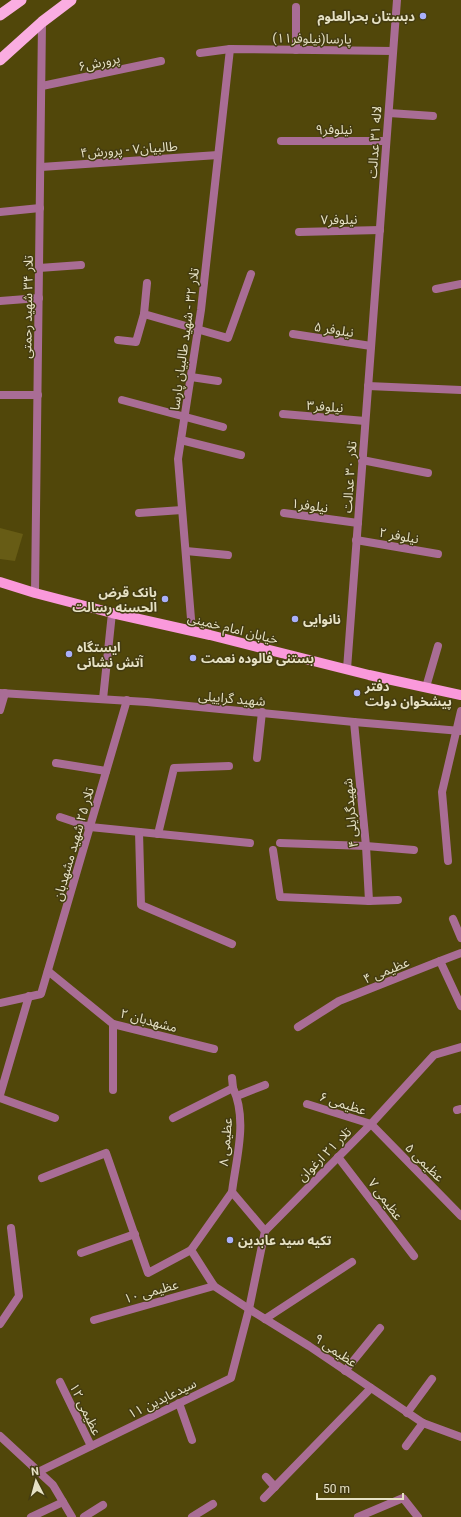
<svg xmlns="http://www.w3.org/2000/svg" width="461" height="1517" font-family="Roboto,'Noto Sans Arabic',sans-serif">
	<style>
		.building { fill: #675c15 }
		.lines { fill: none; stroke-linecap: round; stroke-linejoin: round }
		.minor { stroke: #a96d95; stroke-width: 8 }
		.primary { stroke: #fa99db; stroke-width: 10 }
		.trunk { stroke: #faade1; stroke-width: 11 }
		.poi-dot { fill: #a9b0fc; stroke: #443c11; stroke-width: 1.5 }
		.labels { text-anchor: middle; stroke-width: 3; stroke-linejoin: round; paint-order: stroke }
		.poi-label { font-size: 13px; font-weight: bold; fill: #e6e1c4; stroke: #443c11; text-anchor: start }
		.street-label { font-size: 13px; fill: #e6e1c4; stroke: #443c11 }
	</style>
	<rect width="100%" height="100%" fill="#51470a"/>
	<polygon class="building" points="0,528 23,534 15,561 0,559"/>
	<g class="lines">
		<g class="minor">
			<polyline points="296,7 296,50"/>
			<polyline points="200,53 230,49 393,51"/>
			<polyline points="42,86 161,61"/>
			<polyline points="389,113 433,116"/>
			<polyline points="281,141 386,141"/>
			<polyline points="41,167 218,155"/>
			<polyline points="0,212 40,208"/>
			<polyline points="299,232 380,230"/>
			<polyline points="39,268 81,265"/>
			<polyline points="147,283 144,314 228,338 251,274"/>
			<polyline points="436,289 461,284"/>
			<polyline points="0,301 39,298"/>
			<polyline points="293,334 371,346"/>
			<polyline points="118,340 136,342 144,314"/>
			<polyline points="191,377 218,381"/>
			<polyline points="368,386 461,390"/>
			<polyline points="0,395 38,395"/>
			<polyline points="122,400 223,427"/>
			<polyline points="283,414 365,421"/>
			<polyline points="181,440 241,455"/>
			<polyline points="362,460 428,473"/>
			<polyline points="139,513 182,510"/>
			<polyline points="284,513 358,523"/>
			<polyline points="356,540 438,554"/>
			<polyline points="186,551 228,555"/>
			<polyline points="35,593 42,22"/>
			<polyline points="192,631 178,459 201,310 230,49"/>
			<polyline points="347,669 397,0"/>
			<polyline points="426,687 438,646"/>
			<polyline points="0,693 147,702 354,722 461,731"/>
			<polyline points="103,699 112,613"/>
			<polyline points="0,710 5,693"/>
			<polyline points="354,722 366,846 369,901"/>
			<polyline points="257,758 262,712"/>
			<polyline points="56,763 106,771"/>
			<polyline points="60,817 90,827 250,843"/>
			<polyline points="139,832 141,905 232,944"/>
			<polyline points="158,834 174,768 229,766"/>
			<polyline points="280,843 366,846 414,850"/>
			<polyline points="273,850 280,897 369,901 398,900"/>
			<polyline points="448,861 442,792 461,711"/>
			<polyline points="453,919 461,938"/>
			<polyline points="440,961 461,953"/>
			<polyline points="48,971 113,1024 214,1049"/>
			<polyline points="0,1003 41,994 127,700"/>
			<polyline points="298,1027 339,1001 440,961 461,1006"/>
			<polyline points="232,1078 233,1088"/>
			<polyline points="113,1090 113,1024"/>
			<polyline points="0,1095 29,996"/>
			<polyline points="237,1096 265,1085"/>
			<polyline points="0,1098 55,1118"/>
			<polyline points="307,1104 371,1124 461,1216"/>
			<polyline points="457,1110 461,1109"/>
			<path d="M173,1118L233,1088C248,1120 236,1159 232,1192L265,1231"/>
			<polyline points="338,1157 414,1256"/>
			<polyline points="42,1178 106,1153 148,1273 191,1250"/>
			<polyline points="232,1192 191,1250 214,1286 249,1309 309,1346 423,1423 461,1437"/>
			<polyline points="81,1253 135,1234"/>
			<polyline points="265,1319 352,1262"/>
			<polyline points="94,1320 214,1286"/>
			<polyline points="0,1324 19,1296 11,1228"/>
			<polyline points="345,1371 380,1328"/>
			<polyline points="60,1382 91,1446"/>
			<polyline points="179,1403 192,1440"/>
			<polyline points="407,1413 432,1379"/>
			<polyline points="0,1436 53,1485 72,1517"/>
			<polyline points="406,1446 423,1423"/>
			<polyline points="38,1472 231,1378 249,1309 265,1231 371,1124 434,1055 461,1047"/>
			<polyline points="266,1477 275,1487"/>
			<polyline points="264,1498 371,1388"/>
			<polyline points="31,1517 63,1502"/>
			<polyline points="84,1517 103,1505"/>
			<polyline points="192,1517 213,1504"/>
			<polyline points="358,1517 403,1498 418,1517"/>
		</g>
		<polyline class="primary" points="0,582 35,593 112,613 210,635 369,675 461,695"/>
		<g class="trunk">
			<polyline points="0,15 21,0"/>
			<polyline points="0,60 42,22 71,0"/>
		</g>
	</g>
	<g class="poi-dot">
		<circle cx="423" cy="16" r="4"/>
		<circle cx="165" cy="599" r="4"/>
		<circle cx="295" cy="619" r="4"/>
		<circle cx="69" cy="654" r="4"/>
		<circle cx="193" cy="658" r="4"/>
		<circle cx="357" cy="693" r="4"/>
		<circle cx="230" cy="1240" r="4"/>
	</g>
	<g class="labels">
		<g class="poi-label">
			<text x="415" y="21" text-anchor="end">دبستان بحرالعلوم</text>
			<text x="157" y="597" text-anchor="end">بانک قرض<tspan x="157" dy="15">الحسنه رسالت</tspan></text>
			<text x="303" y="624">نانوایی</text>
			<text x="77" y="652">ایستگاه<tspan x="77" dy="15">آتش نشانی</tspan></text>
			<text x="201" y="663">بستنی فالوده نعمت</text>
			<text x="365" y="691">دفتر<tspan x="365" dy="15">پیشخوان دولت</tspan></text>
			<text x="238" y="1245">تکیه سید عابدین</text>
		</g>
		<g class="street-label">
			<text transform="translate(312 38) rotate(1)" y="5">پارسا(نیلوفر۱۱)</text>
			<text transform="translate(99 62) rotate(-12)" y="5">پرورش۶</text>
			<text x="334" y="134">نیلوفر۹</text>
			<text transform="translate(374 142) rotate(-86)" y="5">لاله ۳۱ عدالت</text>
			<text transform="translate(129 149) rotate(-4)" y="5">طالبیان۷ - پرورش۴</text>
			<text transform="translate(339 219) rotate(-1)" y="5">نیلوفر۷</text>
			<text transform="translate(27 307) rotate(-89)" y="5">تلار ۳۴ شهید رحمتی</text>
			<text transform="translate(334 329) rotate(9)" y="5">نیلوفر ۵</text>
			<text transform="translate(184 339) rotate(-82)" y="5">تلار ۳۲ - شهید طالبیان پارسا</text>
			<text transform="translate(325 406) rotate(4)" y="5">نیلوفر۳</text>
			<text transform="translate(349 477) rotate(-86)" y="5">تلار ۳۰ عدالت</text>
			<text transform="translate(310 505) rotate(8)" y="5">نیلوفر۱</text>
			<text transform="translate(399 535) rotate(10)" y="5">نیلوفر ۲</text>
			<text transform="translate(233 628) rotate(14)" y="5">خیابان امام خمینی</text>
			<text transform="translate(232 698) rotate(5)" y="5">شهید گراییلی</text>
			<text transform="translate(350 813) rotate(-95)" y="5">شهیدگرایلی ۴</text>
			<text transform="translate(73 844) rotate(-74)" y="5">تلار ۲۵ شهید مشهدبان</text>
			<text transform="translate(386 970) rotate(-22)" y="5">عظیمی ۴</text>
			<text transform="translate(149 1020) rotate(15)" y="5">مشهدبان ۲</text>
			<text transform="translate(343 1103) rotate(18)" y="5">عظیمی ۶</text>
			<text transform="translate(225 1142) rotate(-85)" y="5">عظیمی ۸</text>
			<text transform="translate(324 1154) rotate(-45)" y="5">تلار ۲۱ ارغوان</text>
			<text transform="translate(425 1162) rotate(45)" y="5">عظیمی ۵</text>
			<text transform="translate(386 1199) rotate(53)" y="5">عظیمی ۷</text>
			<text transform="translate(151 1291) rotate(-16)" y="5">عظیمی ۱۰</text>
			<text transform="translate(336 1350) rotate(34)" y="5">عظیمی ۹</text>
			<text transform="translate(162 1398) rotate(-26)" y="5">سیدعابدین ۱۱</text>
			<text transform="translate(86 1409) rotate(64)" y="5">عظیمی ۱۲</text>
		</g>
	</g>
	<g transform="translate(36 1481) rotate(354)" stroke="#443c11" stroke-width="3" paint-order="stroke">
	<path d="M0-3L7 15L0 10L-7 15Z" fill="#e6e1c4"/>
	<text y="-6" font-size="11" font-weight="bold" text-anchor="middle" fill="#e6e1c4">N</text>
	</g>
	<path d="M317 1493v6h86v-6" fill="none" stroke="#e6e1c4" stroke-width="2"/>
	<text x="323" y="1493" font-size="12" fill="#e6e1c4" stroke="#443c11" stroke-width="3" paint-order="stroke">50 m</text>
</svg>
